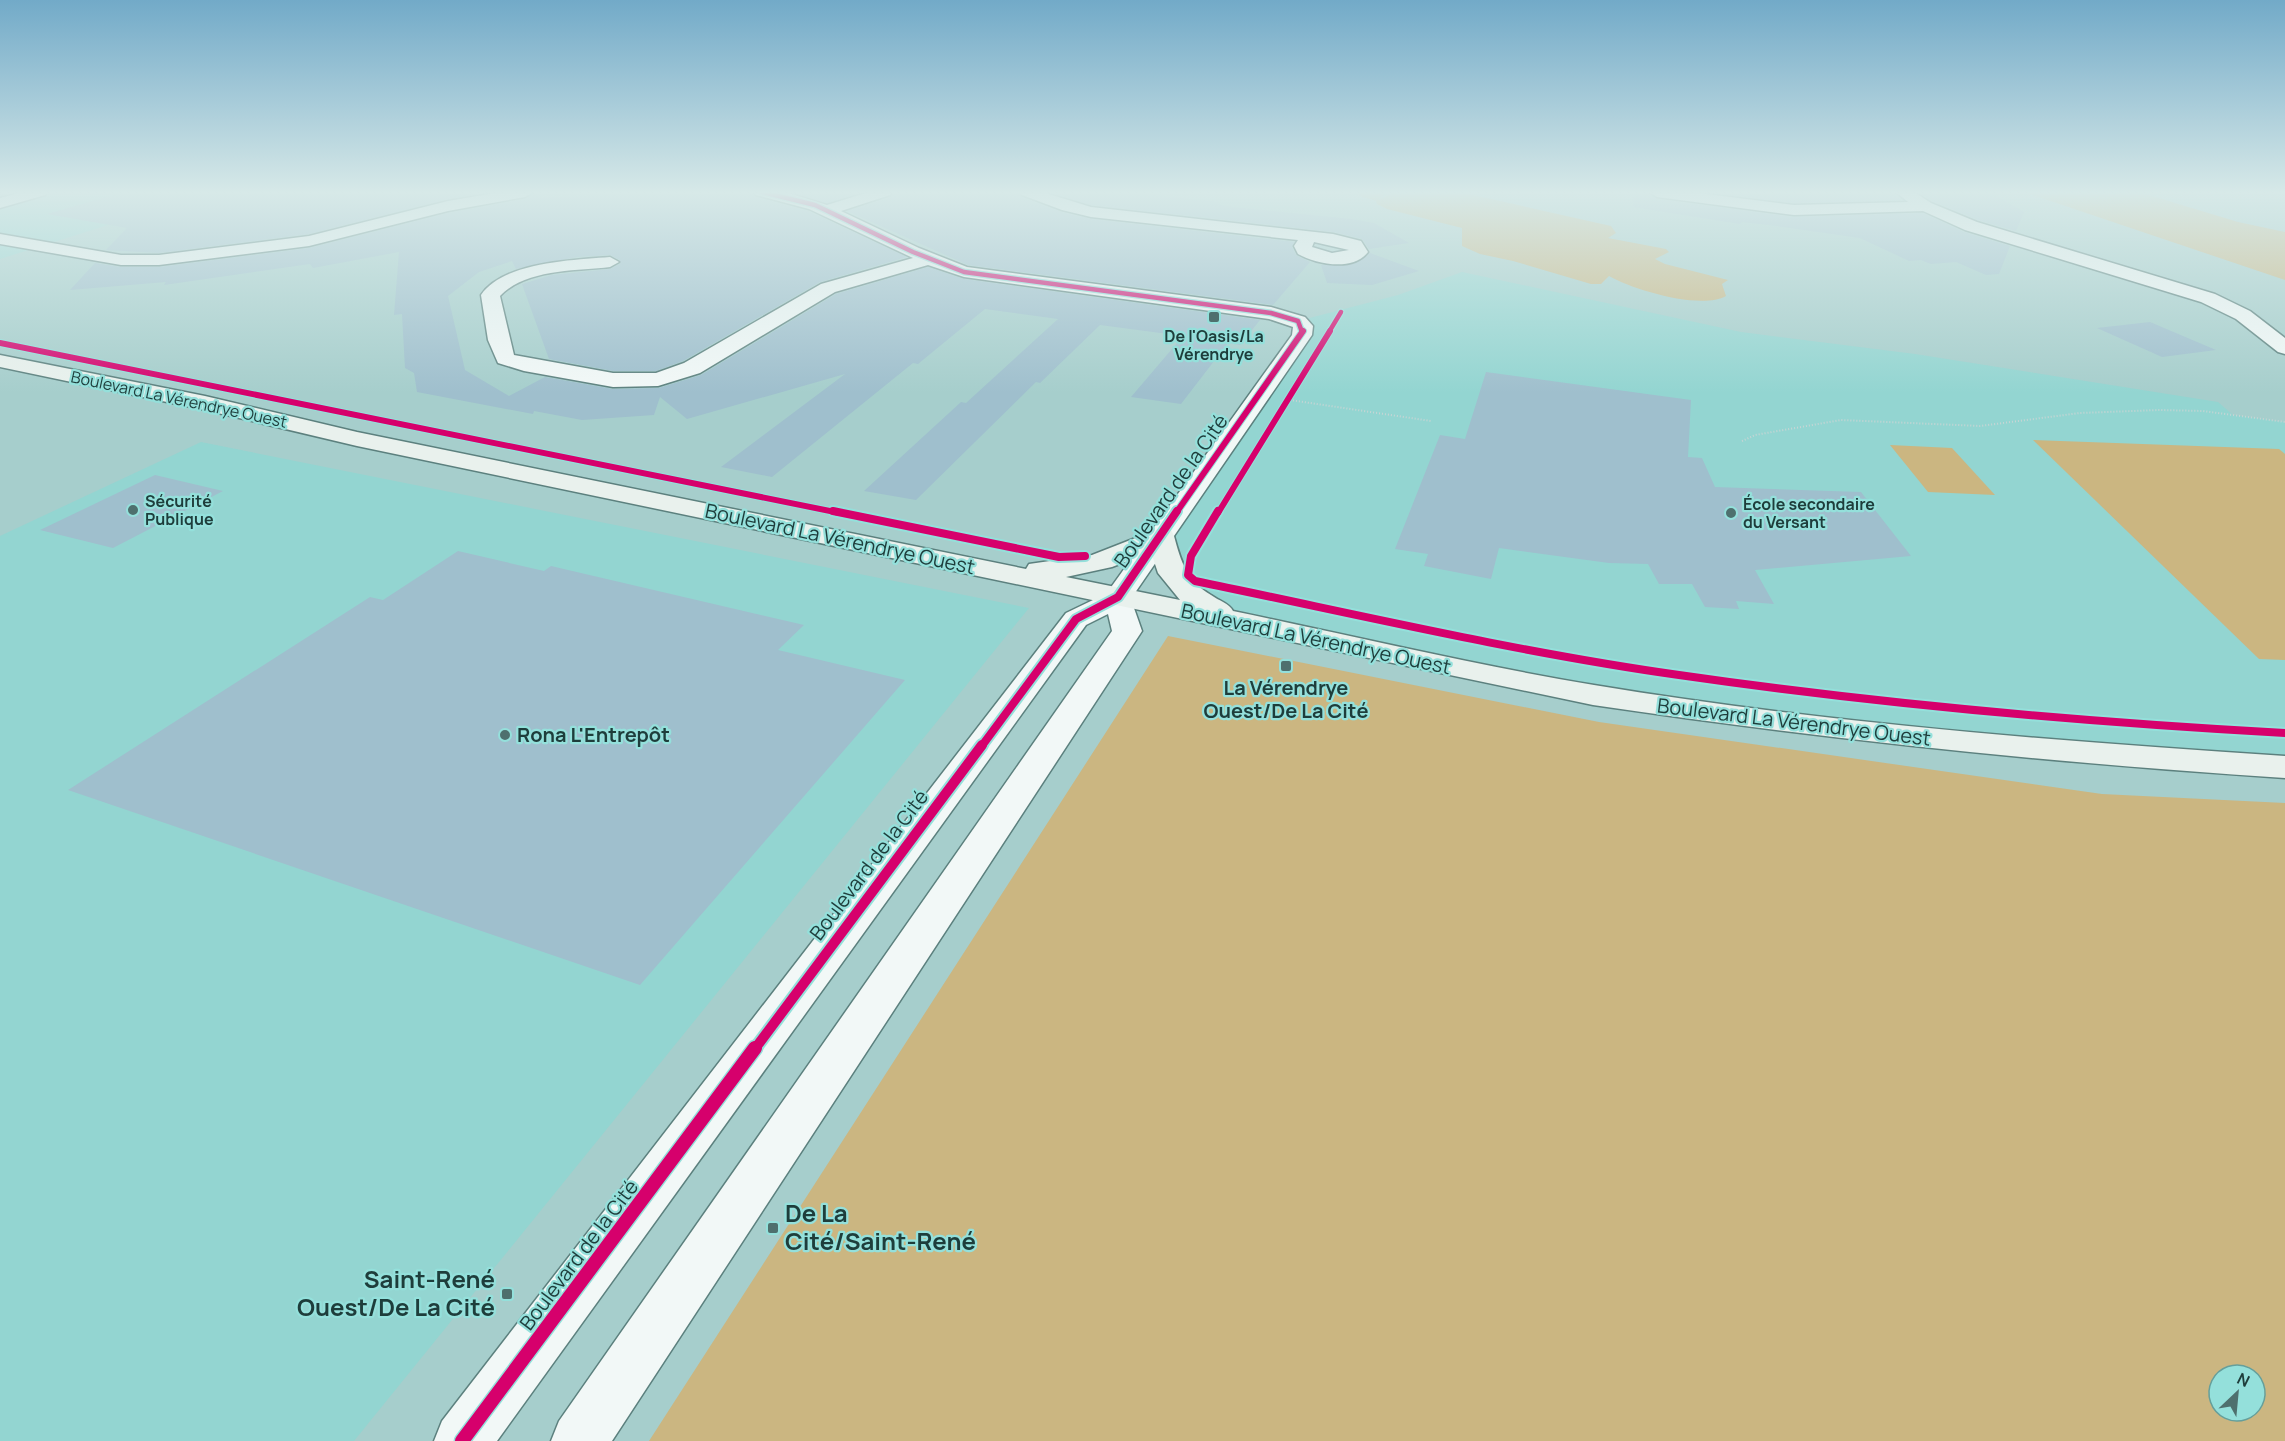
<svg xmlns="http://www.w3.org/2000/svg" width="2285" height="1441" font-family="Manrope,sans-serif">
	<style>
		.built { fill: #93d5d1 }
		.green { fill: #cbb681; fill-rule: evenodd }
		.building { fill: #9fbfcd }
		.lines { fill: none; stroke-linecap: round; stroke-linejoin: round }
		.minor-casing { stroke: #5c807e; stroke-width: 3 }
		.tertiary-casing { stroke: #5c807e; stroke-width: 3 }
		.secondary-casing { stroke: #5c807e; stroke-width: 3 }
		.path { stroke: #c7d5d4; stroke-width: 2; stroke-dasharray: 1 2; stroke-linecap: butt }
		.minor { fill: #f2f8f7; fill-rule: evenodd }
		.tertiary { fill: #f2f8f7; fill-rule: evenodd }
		.secondary { fill: #e9f1ed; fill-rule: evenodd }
		.cycleway-far4-casing { stroke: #94e0db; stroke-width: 7 }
		.cycleway-far3-casing { stroke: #94e0db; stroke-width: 8 }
		.cycleway-far2-casing { stroke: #94e0db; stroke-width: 12 }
		.cycleway-far1-casing { stroke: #94e0db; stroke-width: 14 }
		.cycleway-casing { stroke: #94e0db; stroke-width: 17 }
		.cycleway-far4 { stroke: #d6006c; stroke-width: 4.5 }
		.cycleway-far3 { stroke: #d6006c; stroke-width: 6 }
		.cycleway-far2 { stroke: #d6006c; stroke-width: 8 }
		.cycleway-far1 { stroke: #d6006c; stroke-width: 10 }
		.cycleway { stroke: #d6006c; stroke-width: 14 }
		.poi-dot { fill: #4e706e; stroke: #94e0db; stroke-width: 2 }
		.labels { text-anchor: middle; stroke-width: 4.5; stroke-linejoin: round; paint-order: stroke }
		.far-poi-label { font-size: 16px; font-weight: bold; fill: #1e3d3b; stroke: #94e0db; text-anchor: start }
		.far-street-label { font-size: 16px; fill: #1e3d3b; stroke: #94e0db }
		.street-label { font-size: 20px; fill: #1e3d3b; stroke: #94e0db }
		.poi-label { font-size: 20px; font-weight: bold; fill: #1e3d3b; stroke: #94e0db }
		.near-poi-label { font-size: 24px; font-weight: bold; fill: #1e3d3b; stroke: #94e0db; text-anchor: start }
	</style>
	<rect width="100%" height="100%" fill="#a6cecc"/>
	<g class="built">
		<polygon points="54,192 213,192 0,259 0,207"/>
		<polygon points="1462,272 1741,332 1915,354 2218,402 2233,415 2285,422 2285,767 1696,710 1211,607 1161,536 1302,335 1298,321 1398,295"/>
		<polygon points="201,442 1029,608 354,1441 0,1441 0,536"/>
	</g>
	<g class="green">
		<path d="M1349,192H1387L1378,200L1394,192H1460L1611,226L1616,233L1608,238L1666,249L1669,252L1655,259L1665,264L1728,280L1722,284L1726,296C1701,310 1633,290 1609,276L1601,284H1591L1513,261L1480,254L1462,246V228L1387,209L1377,204L1376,201Z"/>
		<polygon points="2024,192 2139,192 2238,222 2285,232 2285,280"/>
		<polygon points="2033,440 2279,449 2285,454 2285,660 2259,659"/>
		<polygon points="1890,445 1952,448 1995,495 1928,492"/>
		<path d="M1168,636L1599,722L2102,794L2285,803V1441H649ZM2219,1375H2255V1411H2219Z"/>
	</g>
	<g class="building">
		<polygon points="124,192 490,192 448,199 309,234 159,253 106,250 127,228 47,214"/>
		<polygon points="535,192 540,192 541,198 644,193 734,195 734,192 752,192 755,197 808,211 907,257 820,282 683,361 656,371 613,371 549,359 522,284 552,275 610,269 620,264 620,260 610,255 577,257 516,269 512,261 479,272 448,296 465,370 509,396 545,377 613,389 659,388 701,375 836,294 928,267 964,279 1260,320 1240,345 1228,343 1181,404 1131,397 1183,336 1100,325 1040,383 1036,382 916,500 864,491 961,402 966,403 1058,319 985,309 918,364 913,363 772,477 721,467 845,374 687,419 660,397 654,415 582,420 534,411 533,414 417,392 414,373 405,368 402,314 394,315 399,252 313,268 310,264 164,285 166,282 70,290 95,263 121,267 159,267 309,248 448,213 525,199"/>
		<polygon points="791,192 863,192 827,203"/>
		<polygon points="894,192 1018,192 1021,197 1061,212 1091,219 1294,242 1292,247 1296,255 1310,262 1273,305 968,265 847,211 891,197"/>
		<polygon points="1049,192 1125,192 1219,202 1217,204 1232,207 1351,219 1374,223 1409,243 1369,249 1362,239 1334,232 1091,205"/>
		<polygon points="1634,192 1647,192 1657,199 1794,217 1923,213 1964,232 2010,246 1999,274 1986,275 1956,262 1931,264 1921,260 1909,261 1860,238 1777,226 1742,222 1740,224 1633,207"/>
		<polygon points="1705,192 1894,192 1902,200 1794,203"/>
		<polygon points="1918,192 1991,193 2024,212 2016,231 1978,220 1932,201"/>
		<polygon points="1370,253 1419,271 1372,285 1327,283 1321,265 1354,264"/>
		<polygon points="2150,322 2216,350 2162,357 2097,328"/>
		<polygon points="1486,372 1691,400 1688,457 1702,458 1715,487 1861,492 1911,556 1755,570 1774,604 1736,601 1739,609 1705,607 1692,584 1659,584 1648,564 1609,563 1499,548 1491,579 1424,566 1428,554 1395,549 1440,435 1465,439"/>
		<polygon points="155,475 223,491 113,548 40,530"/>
		<polygon points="458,551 544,571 551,566 804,625 778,650 905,680 640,985 68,790 370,597 383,600"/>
	</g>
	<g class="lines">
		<defs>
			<g id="minor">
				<polygon points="501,192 533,192 525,197 448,211 309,246 159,265 121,265 0,244 0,234 121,255 159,255 309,236 448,201"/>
				<path d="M754,192H785L827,205L869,192H892L890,195L841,211L919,248L967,267L1271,307L1305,317L1313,326L1312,335L1128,603L1118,606L1108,603L1104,597L1292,335L1293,327L1269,319L964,277L928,265L835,292L700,373L658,386L613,387L524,371L498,363L488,340L481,295C503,262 573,260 610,257L619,262L610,267C576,271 525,269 500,296L514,355L613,373H656L684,363L821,284L913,258L809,209L756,195Z"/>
				<path d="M1020,192H1042L1091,207L1333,234L1361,241L1368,252C1353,272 1316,264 1298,254L1294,246L1298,240L1091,217L1062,210L1022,195ZM1314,242L1349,250L1332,253L1312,247Z"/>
				<polygon points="1649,192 1690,192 1794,205 1908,202 1896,192 1914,192 1931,203 1977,222 2215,294 2250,311 2285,338 2285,354 2278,352 2236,319 2201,302 1965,230 1923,211 1794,215 1657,197"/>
			</g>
			<g id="tertiary">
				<polygon points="23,192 47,192 45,195 0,208 0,198"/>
				<polygon points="1118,588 1128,591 1142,631 612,1441 551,1441 559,1421 1112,631 1108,614 1086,625 497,1441 434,1441 442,1421 1066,613"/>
			</g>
			<path id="secondary" d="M0,355L205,396L357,432L1026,569L1029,564L1092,555L1161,528L1171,530L1174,536C1181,562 1187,581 1211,595C1219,601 1229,603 1233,611C1353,636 1474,665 1594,685C1822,723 2055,741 2285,756V778C2053,763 1823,739 1593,705L357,446L205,410L0,367ZM1151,552L1158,573L1180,600L1066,577L1112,567Z"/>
		</defs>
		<use href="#minor" class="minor-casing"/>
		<use href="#tertiary" class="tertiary-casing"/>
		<use href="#secondary" class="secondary-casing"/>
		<g class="path">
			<polyline points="1290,400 1431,421"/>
			<polyline points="1742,441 1755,435 1841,420 1980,426 2080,413 2159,410 2203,411 2285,422"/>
		</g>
		<use href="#minor" class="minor"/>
		<use href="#tertiary" class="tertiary"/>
		<use href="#secondary" class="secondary"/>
		<defs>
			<g id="cycleway-far4">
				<polyline points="762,192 815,205 913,252 964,272 1271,313 1298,321 1302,332"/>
				<polyline points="1329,332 1341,312"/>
			</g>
			<g id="cycleway-far3">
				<polyline points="0,343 840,513"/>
				<polyline points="1176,513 1303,331"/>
				<polyline points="1218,513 1330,331"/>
			</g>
			<g id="cycleway-far2">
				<polyline points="833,511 1059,557 1085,556"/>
				<path d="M1218,511L1191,556L1188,575L1195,581C1356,614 1516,652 1679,675C1880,704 2082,722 2285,733"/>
				<polyline points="981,747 1076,619 1118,597 1177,511"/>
			</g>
			<polyline id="cycleway-far1" points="754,1050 982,745"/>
			<polyline id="cycleway" points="462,1441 755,1048"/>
		</defs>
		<use href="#cycleway-far4" class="cycleway-far4-casing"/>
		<use href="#cycleway-far3" class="cycleway-far3-casing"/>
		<use href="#cycleway-far2" class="cycleway-far2-casing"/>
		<use href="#cycleway-far1" class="cycleway-far1-casing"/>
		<use href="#cycleway" class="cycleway-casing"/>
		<use href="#cycleway-far4" class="cycleway-far4"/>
		<use href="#cycleway-far3" class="cycleway-far3"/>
		<use href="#cycleway-far2" class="cycleway-far2"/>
		<use href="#cycleway-far1" class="cycleway-far1"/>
		<use href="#cycleway" class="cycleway"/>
	</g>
	<linearGradient id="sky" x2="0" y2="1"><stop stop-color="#72aac8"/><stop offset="0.49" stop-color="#d7e9e8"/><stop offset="1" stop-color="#d7e9e8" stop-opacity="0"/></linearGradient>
	<rect width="2285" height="393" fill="url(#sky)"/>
	<g class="poi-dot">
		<rect x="1208" y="311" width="12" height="12" rx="3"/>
		<circle cx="133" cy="510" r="6"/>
		<circle cx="1731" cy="513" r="6"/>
		<rect x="1280" y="660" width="12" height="12" rx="3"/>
		<circle cx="505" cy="735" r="6"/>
		<rect x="767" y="1222" width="12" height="12" rx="3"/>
		<rect x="501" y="1288" width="12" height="12" rx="3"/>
	</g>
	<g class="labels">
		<g class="far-poi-label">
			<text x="1214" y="342" text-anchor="middle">De l'Oasis/La<tspan x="1214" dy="18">Vérendrye</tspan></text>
			<text x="145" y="507">Sécurité<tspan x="145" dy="18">Publique</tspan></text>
			<text x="1743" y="510">École secondaire<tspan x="1743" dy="18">du Versant</tspan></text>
		</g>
		<g class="far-street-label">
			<text transform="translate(179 399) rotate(12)" y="6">Boulevard La Vérendrye Ouest</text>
		</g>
		<g class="street-label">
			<text transform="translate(1171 491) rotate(-55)" y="7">Boulevard de la Cité</text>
			<text transform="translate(840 539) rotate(12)" y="7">Boulevard La Vérendrye Ouest</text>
			<text transform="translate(1316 639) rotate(12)" y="7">Boulevard La Vérendrye Ouest</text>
			<text transform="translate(1794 722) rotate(7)" y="7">Boulevard La Vérendrye Ouest</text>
			<text transform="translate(869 865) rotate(-53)" y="7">Boulevard de la Cité</text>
			<text transform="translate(579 1255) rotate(-53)" y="7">Boulevard de la Cité</text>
		</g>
		<g class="poi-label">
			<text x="1286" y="695">La Vérendrye<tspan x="1286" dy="23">Ouest/De La Cité</tspan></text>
			<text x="517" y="742" text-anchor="start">Rona L'Entrepôt</text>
		</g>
		<g class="near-poi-label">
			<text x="785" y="1222">De La<tspan x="785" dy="28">Cité/Saint-René</tspan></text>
			<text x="495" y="1288" text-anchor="end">Saint-René<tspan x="495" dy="28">Ouest/De La Cité</tspan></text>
		</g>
	</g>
	<g transform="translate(2237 1393) rotate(26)"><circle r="28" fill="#94e0db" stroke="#659f9b" stroke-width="1.5"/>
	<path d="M0-4.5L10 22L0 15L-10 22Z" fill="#4e706e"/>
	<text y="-9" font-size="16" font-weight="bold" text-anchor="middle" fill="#1e3d3b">N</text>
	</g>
</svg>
